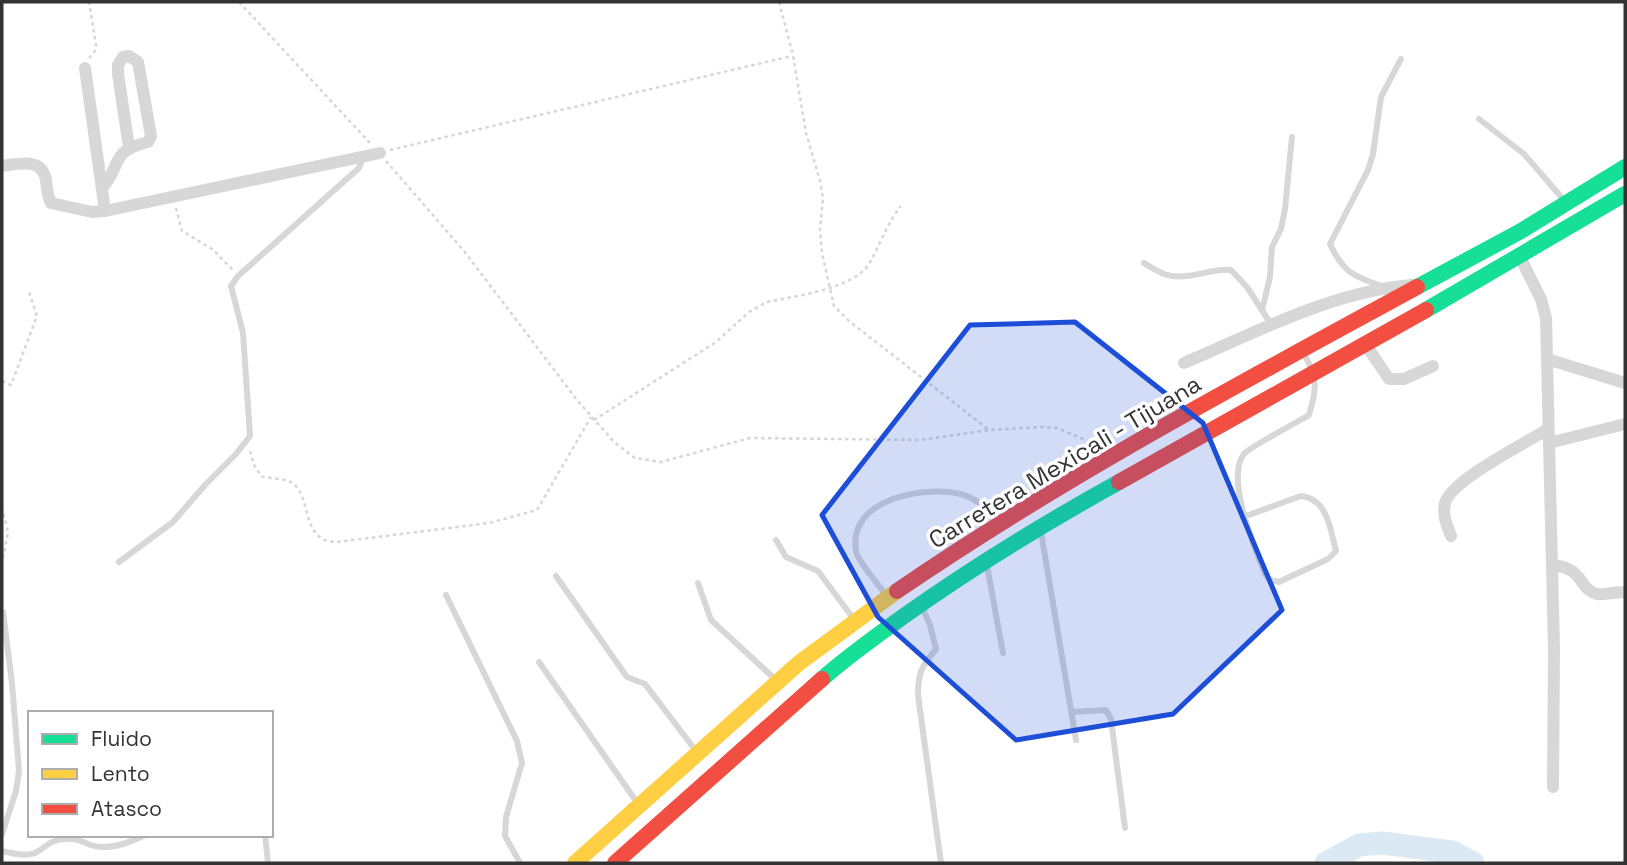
<svg xmlns="http://www.w3.org/2000/svg" width="1627" height="865" font-family="'Space Grotesk',sans-serif">
	<style>
		.lines { fill: none; stroke-linecap: round; stroke-linejoin: round }
		.river { stroke: #dbe9f4; stroke-width: 23 }
		.path { stroke: #d7d7d7; stroke-width: 2.5; stroke-dasharray: 3.5 3.5; stroke-linecap: butt }
		.lane { stroke: #d7d7d7; stroke-width: 6 }
		.street { stroke: #d7d7d7; stroke-width: 12 }
		.fast { stroke: #16e098; stroke-width: 16 }
		.slow { stroke: #ffcf43; stroke-width: 16 }
		.jam { stroke: #f24e42; stroke-width: 16 }
		.marked { fill: #1d4ed8; fill-opacity: 0.2; stroke: #1d4ed8; stroke-width: 5; stroke-linejoin: round }
		.labels { text-anchor: middle; stroke-width: 7; stroke-linejoin: round; paint-order: stroke }
		.street-label { font-size: 24px; fill: #333; stroke: #fff }
	</style>
	<rect width="100%" height="100%" fill="#fff"/>
	<g class="lines">
		<polyline class="river" points="1326,863 1359,845 1382,843 1452,852 1473,863"/>
		<g class="path">
			<polyline points="239,2 370,143"/>
			<polyline points="779,2 793,55 806,133 820,181 823,198 820,230 822,253 834,306 849,321 989,430"/>
			<polyline points="89,58 95,51 96,45 89,2"/>
			<polyline points="390,150 792,56"/>
			<polyline points="386,161 464,251 577,400 614,442 635,458 661,462 750,438 920,440 989,430 1042,427 1057,428 1100,446"/>
			<polyline points="176,208 182,231 212,249 232,269"/>
			<polyline points="2,381 11,385 37,316 29,292"/>
			<path d="M594,420L716,342L749,312L767,302C795,296 853,289 869,264C880,245 887,223 901,206"/>
			<path d="M250,451L254,465L261,476C271,479 286,478 294,484C312,500 301,542 337,542L489,523L537,510L591,417"/>
			<polyline points="2,507 8,532 2,564"/>
		</g>
		<g class="lane">
			<polyline points="1479,119 1524,154 1563,199"/>
			<path d="M1144,263C1150,267 1157,271 1164,274C1185,282 1210,268 1231,270L1247,287L1271,324"/>
			<path d="M1382,286C1354,277 1343,272 1330,244L1368,170L1373,154L1381,97L1401,59"/>
			<polyline points="1262,310 1270,277 1272,247 1281,229 1285,209 1292,137"/>
			<path d="M1243,517L1301,496C1328,499 1330,529 1336,551L1328,559L1279,582L1270,580L1265,574C1255,549 1225,478 1244,454C1249,447 1298,422 1309,415C1317,388 1318,379 1304,354"/>
			<polyline points="1041,532 1076,740"/>
			<polyline points="776,540 786,557 818,571 853,618"/>
			<polyline points="119,562 173,522 205,485 236,454 250,436 243,333 231,286 238,276 359,168 363,158"/>
			<polyline points="987,566 1003,653"/>
			<polyline points="556,576 627,677 645,684 696,751"/>
			<polyline points="698,583 711,620 776,680"/>
			<polyline points="446,595 517,741 522,763 506,817 505,836 520,863"/>
			<path d="M887,596C879,585 858,562 856,551C847,498 927,484 964,495C977,499 990,511 1001,518"/>
			<path d="M923,609L930,625L936,649C922,666 918,672 918,695L941,863"/>
			<polyline points="539,662 636,801"/>
			<polyline points="1072,712 1106,710 1111,719 1125,828"/>
			<polyline points="2,834 16,791 19,771 12,683 3,612"/>
			<polyline points="265,835 268,863"/>
			<path d="M2,851C12,853 25,857 35,853C47,847 49,840 64,839C76,838 81,841 91,845C108,851 129,843 145,835"/>
		</g>
		<g class="street">
			<polyline points="85,68 105,211"/>
			<path d="M2,166C19,164 42,157 46,180C47,188 47,195 51,203L92,212L105,211L380,153"/>
			<path d="M102,188C123,165 108,152 148,142L151,136L138,62L129,56L123,57L118,65V74L129,147"/>
			<polyline points="1520,257 1541,299 1546,318 1554,649 1553,787"/>
			<polyline points="1366,345 1389,379 1404,379 1433,366"/>
			<polyline points="1547,359 1625,383"/>
			<path d="M1184,363C1257,332 1333,291 1413,285"/>
			<polyline points="1549,443 1625,424"/>
			<path d="M1451,536C1447,525 1442,515 1445,503C1451,480 1526,443 1548,429"/>
			<path d="M1552,565C1585,568 1578,589 1597,594C1605,595 1617,592 1625,592"/>
		</g>
		<g class="fast">
			<polyline points="1417,287 1521,231 1625,167"/>
			<polyline points="1426,310 1625,194"/>
			<path d="M822,679C848,656 876,636 904,616C973,567 1045,523 1119,482"/>
		</g>
		<polyline class="slow" points="575,863 799,663 897,591"/>
		<g class="jam">
			<polyline points="1119,482 1426,310"/>
			<path d="M897,591C1062,478 1241,383 1417,287"/>
			<polyline points="615,863 822,679"/>
		</g>
	</g>
	<path class="marked" d="M1075,322L1203,423L1282,610L1173,714L1016,740L878,617L822,515L970,325Z"/>
	<g class="labels">
		<g class="street-label">
			<text transform="translate(1065 462) rotate(-31)" y="8">Carretera Mexicali - Tijuana</text>
		</g>
	</g>
	<rect width="1627" height="865" fill="none" stroke="#333333" stroke-width="7"/>
	<rect x="28" y="711" width="245" height="126" fill="#ffffff" stroke="#adadad" stroke-width="2"/>
	<rect x="42" y="734" width="35" height="10" fill="#16e098" stroke="#adadad" stroke-width="2"/>
	<text x="91" y="746" font-size="21" fill="#333333">Fluido</text>
	<rect x="42" y="769" width="35" height="10" fill="#ffcf43" stroke="#adadad" stroke-width="2"/>
	<text x="91" y="781" font-size="21" fill="#333333">Lento</text>
	<rect x="42" y="804" width="35" height="10" fill="#f24e42" stroke="#adadad" stroke-width="2"/>
	<text x="91" y="816" font-size="21" fill="#333333">Atasco</text>
</svg>
